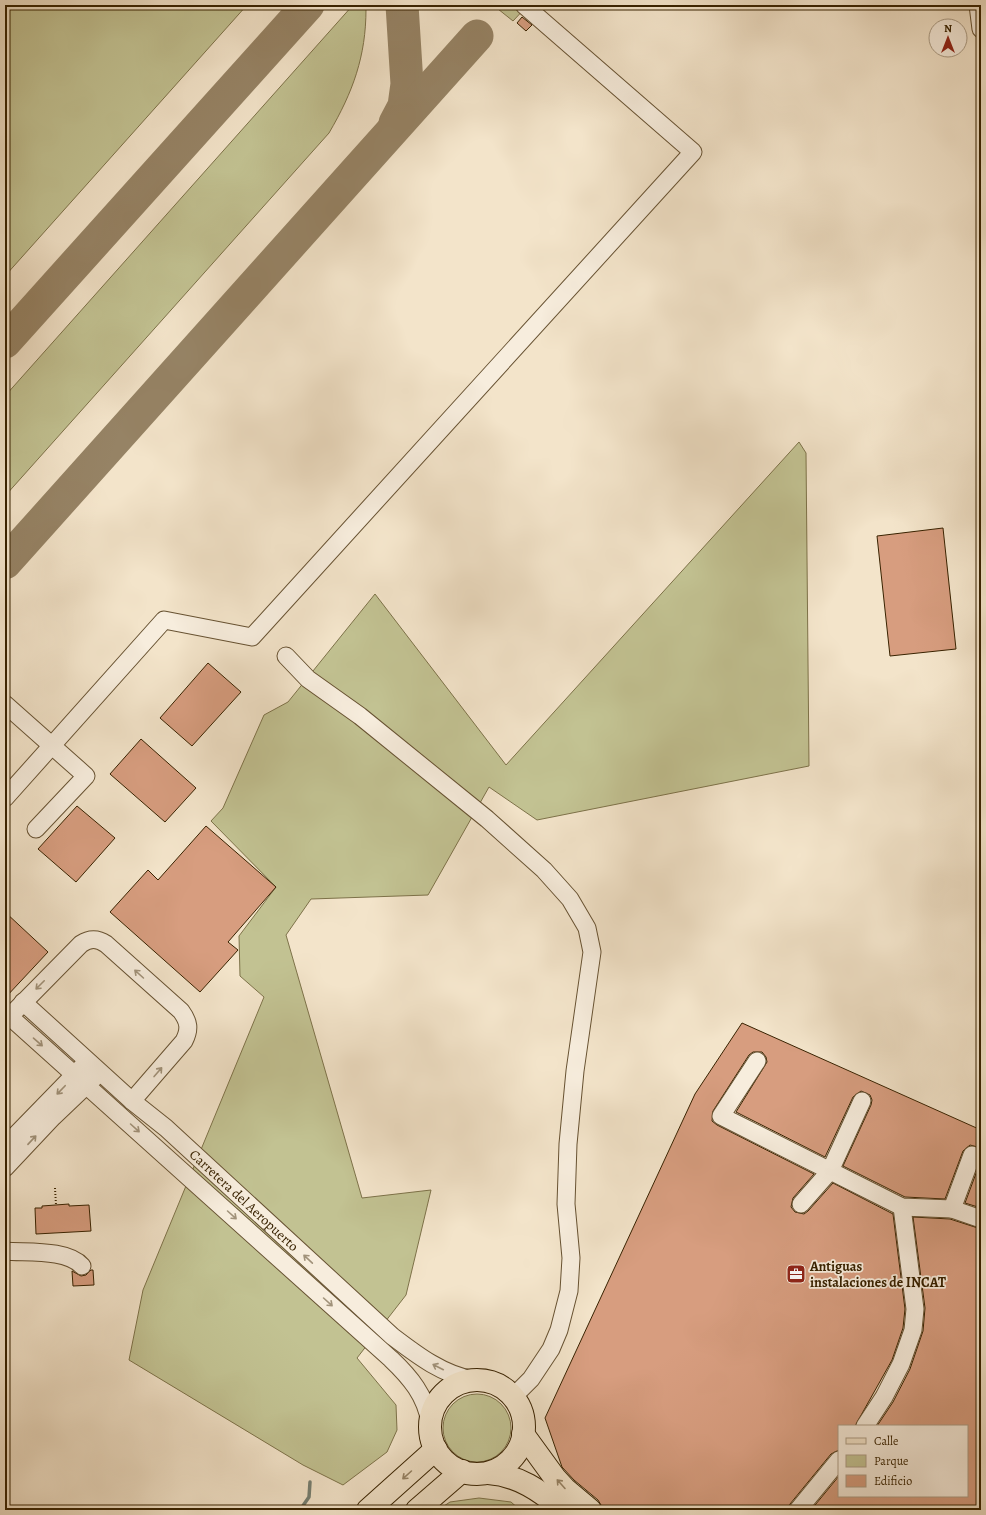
<svg xmlns="http://www.w3.org/2000/svg" width="986" height="1515" font-family="Alegreya,serif">
	<style>
		.green { fill: #c2c292; stroke: #7d7249 }
		.lines { fill: none; stroke-linecap: round; stroke-linejoin: round }
		.stream { stroke: #757f72; stroke-width: 3.5 }
		.taxiway { stroke: #968365; stroke-width: 33 }
		.building { fill: #d79d7f; stroke: #382200 }
		.minor-casing { stroke: #675232; stroke-width: 19 }
		.major-casing { stroke: #382200; stroke-width: 24 }
		.path { stroke: #382200; stroke-width: 2; stroke-dasharray: 1 2; stroke-linecap: butt }
		.minor { stroke: #f7eddd; stroke-width: 17 }
		.major { stroke: #f3e4ca; stroke-width: 22 }
		.oneway { stroke: #a1927a }
		.oneway2 { stroke: #968365 }
		.labels { text-anchor: middle; stroke-width: 3.5; stroke-linejoin: round; paint-order: stroke }
		.street-label { font-size: 14px; fill: #382200; stroke: #f7eddd }
		.poi-label { font-size: 14px; font-weight: bold; fill: #382200; stroke: #f7eddd; text-anchor: start }
	</style>
	<rect width="100%" height="100%" fill="#f3e4ca"/>
	<filter id="stains"><feTurbulence type="fractalNoise" baseFrequency=".005" numOctaves="4"/><feColorMatrix values="0 0 0 0 .2 0 0 0 0 .09 0 0 0 0 .02 0 0 0 .5 -.17"/></filter>
	<radialGradient id="worn" r=".72"><stop offset=".6" stop-color="#630" stop-opacity="0"/><stop offset="1" stop-color="#630" stop-opacity=".3"/></radialGradient>
	<g class="green">
		<polygon points="5,5 247,5 5,276"/>
		<path d="M353,5H364L366,9C366,56 353,92 329,133L5,496V396Z"/>
		<polygon points="493,5 528,5 513,21"/>
		<polygon points="799,442 806,453 809,766 537,820 489,787 428,895 311,899 286,935 362,1198 431,1190 406,1295 357,1358 396,1405 397,1430 387,1452 343,1485 303,1465 129,1360 143,1290 264,997 240,976 239,936 276,887 211,821 223,808 264,715 288,702 375,594 506,765"/>
		<circle cx="477" cy="1428" r="34"/>
		<polygon points="479,1498 511,1502 520,1510 438,1510 450,1502"/>
	</g>
	<g class="lines">
		<polyline class="stream" points="300,1510 309,1497 310,1482"/>
		<g class="taxiway">
			<polyline points="395,123 404,106 407,84 402,5"/>
			<polyline points="5,342 308,5"/>
			<polyline points="5,563 477,36"/>
		</g>
	</g>
	<g class="building">
		<polygon points="522,17 532,25 526,31 517,23"/>
		<polygon points="943,528 956,649 890,656 877,536"/>
		<polygon points="208,663 241,692 192,746 160,718"/>
		<polygon points="141,739 196,788 165,822 110,774"/>
		<polygon points="77,806 115,838 76,882 38,849"/>
		<polygon points="206,826 276,887 228,942 238,950 200,992 110,912 148,870 158,880"/>
		<polygon points="5,912 48,952 5,998"/>
		<polygon points="742,1023 981,1130 981,1148 970,1145 963,1151 945,1199 905,1197 843,1166 871,1105 872,1100 870,1095 861,1091 853,1097 825,1157 736,1112 767,1062 766,1057 762,1052 753,1052 749,1055 713,1111 712,1121 717,1125 814,1174 793,1198 791,1207 795,1212 804,1214 808,1211 833,1183 893,1214 905,1309 903,1328 892,1360 855,1426 839,1426 839,1450 831,1454 790,1504 788,1510 604,1510 598,1500 574,1480 562,1467 545,1418 695,1094"/>
		<polygon points="978,1168 981,1169 981,1208 965,1203"/>
		<polygon points="69,1204 69,1206 89,1205 91,1231 36,1234 35,1208 42,1208 42,1206"/>
		<polygon points="913,1217 950,1219 981,1229 981,1510 811,1510 839,1476 839,1496 967,1496 967,1426 877,1426 893,1402 910,1369 923,1331 925,1308"/>
		<polygon points="91,1270 93,1270 94,1285 73,1286 72,1271 81,1276 86,1275"/>
	</g>
	<g class="lines">
		<defs>
			<g id="minor">
				<polyline points="978,5 981,29"/>
				<polyline points="286,656 308,679 360,716 487,819 544,870 570,899 587,928 592,952 575,1071 568,1144 566,1204 571,1258 569,1291 559,1330 551,1349 531,1379 513,1397"/>
				<polyline points="5,704 86,776 36,829"/>
				<polyline points="5,798 164,620 252,637 693,152 524,5"/>
				<path id="s1" d="M23,1002L132,1101L166,1128L392,1336C417,1355 443,1375 474,1380"/>
				<path d="M16,1010L81,944C90,938 97,938 106,944L181,1011C189,1022 190,1029 184,1041L132,1101"/>
				<path d="M9,1016L391,1359C410,1377 426,1396 430,1423"/>
				<polyline points="757,1061 721,1116 902,1207 952,1209 981,1219"/>
				<polyline points="5,1146 83,1066"/>
				<polyline points="5,1168 53,1117 95,1077"/>
				<polyline points="801,1204 830,1171 862,1101"/>
				<polyline points="952,1209 972,1155 981,1159"/>
				<path d="M5,1251C27,1253 67,1249 82,1266"/>
				<polyline points="865,1426 884,1397 901,1364 913,1330 915,1309 902,1207"/>
				<polyline points="798,1510 839,1460"/>
			</g>
			<g id="major">
				<circle cx="477" cy="1427" r="47"/>
				<polyline points="523,1434 555,1478 565,1489 590,1510"/>
				<path d="M488,1473C518,1475 541,1491 563,1510"/>
				<polyline points="368,1510 436,1449"/>
				<polyline points="417,1510 462,1471"/>
			</g>
		</defs>
		<use href="#minor" class="minor-casing"/>
		<use href="#major" class="major-casing"/>
		<polyline class="path" points="55,1188 56,1205"/>
		<use href="#minor" class="minor"/>
		<use href="#major" class="major"/>
	</g>
	<defs><path id="oneway-shaft" d="M-6 0H5M1.5-3L5.5 0L1.5 3" fill="none" stroke-width="1.6" stroke-linecap="round" stroke-linejoin="round"/></defs>
	<g class="oneway">
		<use href="#oneway-shaft" transform="translate(139 974) rotate(-138)"/>
		<use href="#oneway-shaft" transform="translate(40 985) rotate(135)"/>
		<use href="#oneway-shaft" transform="translate(38 1042) rotate(41)"/>
		<use href="#oneway-shaft" transform="translate(158 1072) rotate(-49)"/>
		<use href="#oneway-shaft" transform="translate(61 1090) rotate(134)"/>
		<use href="#oneway-shaft" transform="translate(135 1128) rotate(42)"/>
		<use href="#oneway-shaft" transform="translate(32 1140) rotate(-47)"/>
		<use href="#oneway-shaft" transform="translate(232 1215) rotate(42)"/>
		<use href="#oneway-shaft" transform="translate(308 1259) rotate(-137)"/>
		<use href="#oneway-shaft" transform="translate(328 1302) rotate(42)"/>
		<use href="#oneway-shaft" transform="translate(438 1367) rotate(-153)"/>
	</g>
	<g class="oneway2">
		<use href="#oneway-shaft" transform="translate(407 1475) rotate(138)"/>
		<use href="#oneway-shaft" transform="translate(561 1484) rotate(-132)"/>
	</g>
	<defs>
		<symbol id="office-square" viewBox="-11 -11 22 22"><rect x="-9" y="-9" width="18" height="18" rx="4" fill="#8f2418" stroke="#f7eddd"/><path d="M-6-3h4V-5.5h4V-3h4V5H-6ZM-1-4.5V-3h2v-1.5ZM-6 0V1H6V0Z" fill="#fff"/></symbol>
	</defs>
	<g fill-rule="evenodd">
		<use href="#office-square" x="785" y="1263" width="22" height="22"/>
	</g>
	<g class="labels">
		<g class="street-label">
			<text dy="5" stroke="none"><textPath href="#s1" startOffset="297">Carretera del Aeropuerto</textPath></text>
		</g>
		<g class="poi-label">
			<text x="810" y="1271">Antiguas<tspan x="810" dy="16">instalaciones de INCAT</tspan></text>
		</g>
	</g>
	<rect width="986" height="1515" fill="none" stroke="#f3e4ca" stroke-width="20"/>
	<rect x="6" y="6" width="974" height="1503" fill="none" stroke="#382200" stroke-width="2"/>
	<rect x="10" y="10" width="966" height="1495" fill="none" stroke="#382200"/>
	<rect x="838" y="1425" width="130" height="72" fill="#f7eddd" stroke="#ab9c85"/>
	<rect x="846" y="1438" width="20" height="6" fill="#f3e4ca" stroke="#ab9c85"/>
	<text x="874" y="1445" font-size="12" fill="#382200">Calle</text>
	<rect x="846" y="1455" width="20" height="12" fill="#c2c292" stroke="#ab9c85"/>
	<text x="874" y="1465" font-size="12" fill="#382200">Parque</text>
	<rect x="846" y="1475" width="20" height="12" fill="#d79d7f" stroke="#ab9c85"/>
	<text x="874" y="1485" font-size="12" fill="#382200">Edificio</text>
	<g transform="translate(948 38)"><circle r="19" fill="#f7eddd" stroke="#ab9c85"/>
	<path d="M0-3L7 15L0 10L-7 15Z" fill="#8f2418"/>
	<text y="-6" font-size="11" font-weight="bold" text-anchor="middle" fill="#382200">N</text>
	</g>
	<rect width="100%" height="100%" filter="url(#stains)"/>
	<rect width="100%" height="100%" fill="url(#worn)"/>
</svg>
